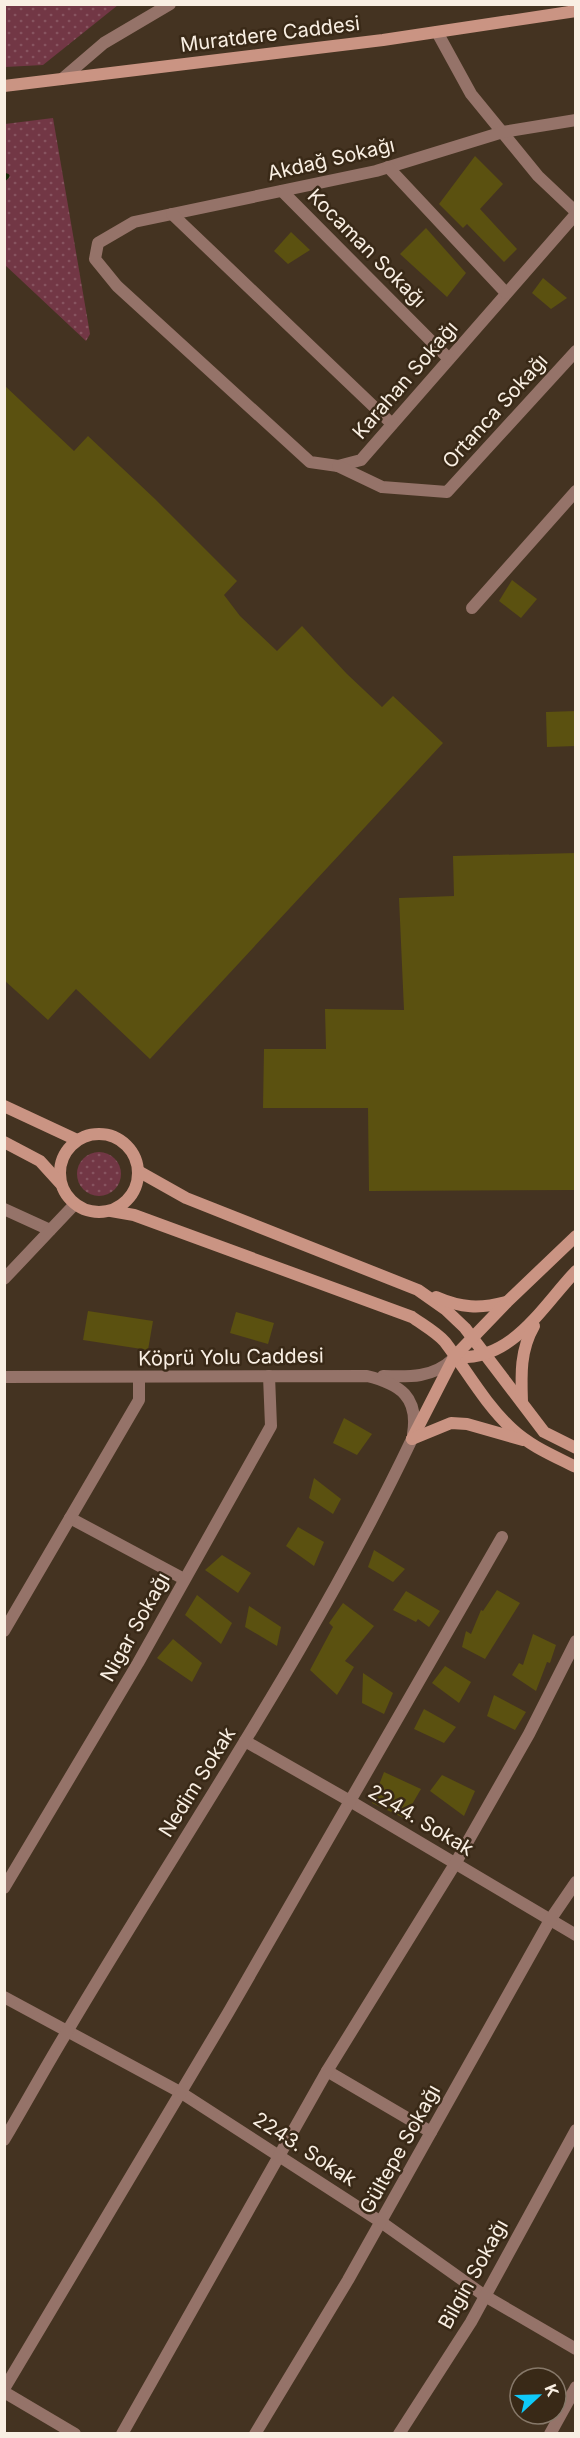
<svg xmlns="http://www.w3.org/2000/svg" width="580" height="2438" font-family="Inter,sans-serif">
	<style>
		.grass { fill: url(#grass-dots) }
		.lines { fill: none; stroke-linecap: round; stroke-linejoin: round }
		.stream { stroke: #182804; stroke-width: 5 }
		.building { fill: #5b5110 }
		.minor { stroke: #957369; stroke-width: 12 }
		.tertiary { stroke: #957369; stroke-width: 12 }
		.secondary { stroke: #ca9483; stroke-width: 12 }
		.labels { text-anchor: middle; stroke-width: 5; stroke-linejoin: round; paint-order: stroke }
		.street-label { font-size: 20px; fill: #f9efe3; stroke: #392917 }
	</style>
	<defs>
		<pattern id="grass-dots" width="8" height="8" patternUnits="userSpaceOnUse" patternTransform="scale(1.5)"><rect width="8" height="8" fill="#723745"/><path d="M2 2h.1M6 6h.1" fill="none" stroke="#875460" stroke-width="1.8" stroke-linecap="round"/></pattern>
	</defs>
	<rect width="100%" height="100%" fill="#443321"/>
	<g class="grass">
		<polygon points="5,4 118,4 118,5 43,65 5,67"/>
		<polygon points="53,118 90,334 86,341 5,265 5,124"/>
		<circle cx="99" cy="1174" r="22"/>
	</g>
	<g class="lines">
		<polyline class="stream" points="4,175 7,176 4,179"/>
	</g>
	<g class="building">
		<polygon points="475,156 503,184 480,209 517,249 504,262 467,224 463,228 439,204"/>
		<polygon points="426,228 466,273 447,297 400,254"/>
		<polygon points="291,232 310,250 288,264 274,251"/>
		<polygon points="543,278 567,298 551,309 532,293"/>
		<polygon points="4,385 74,451 88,436 155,499 237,581 224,595 240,616 277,651 302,626 347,674 382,707 393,696 443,743 150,1059 76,989 48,1020 4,980"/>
		<polygon points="512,580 537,599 521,618 499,601"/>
		<polygon points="576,711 576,746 547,747 546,712"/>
		<polygon points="576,853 576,1190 369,1191 368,1108 263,1108 264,1049 326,1049 325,1009 404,1010 399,898 454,896 453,856"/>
		<polygon points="88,1311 153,1321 148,1350 83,1340"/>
		<polygon points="236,1312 274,1323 268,1344 230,1333"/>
		<polygon points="344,1418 372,1434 357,1455 333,1443"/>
		<polygon points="314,1478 341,1499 333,1514 309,1498"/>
		<polygon points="298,1527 324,1542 314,1566 286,1546"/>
		<polygon points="374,1550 405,1569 393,1582 368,1567"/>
		<polygon points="222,1555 251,1573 238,1593 205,1570"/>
		<polygon points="497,1590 520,1603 485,1659 462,1647 466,1631 471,1634 481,1610 483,1611"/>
		<polygon points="406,1591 440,1611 429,1627 418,1619 416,1622 393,1610"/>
		<polygon points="197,1595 232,1623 221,1644 185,1615"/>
		<polygon points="343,1603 374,1626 345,1661 354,1667 337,1695 310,1670 333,1627 329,1623"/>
		<polygon points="249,1606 281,1627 277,1646 245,1627"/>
		<polygon points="533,1634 556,1645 550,1663 547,1662 536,1691 512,1675 519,1663 523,1665"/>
		<polygon points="173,1639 202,1663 192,1682 157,1658"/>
		<polygon points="445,1666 471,1682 459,1703 432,1683"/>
		<polygon points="363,1673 393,1693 384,1714 362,1703"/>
		<polygon points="494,1695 526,1712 515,1730 487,1716"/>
		<polygon points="424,1709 456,1727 444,1743 414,1729"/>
		<polygon points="384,1772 421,1789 404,1818 372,1803"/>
		<polygon points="442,1775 475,1791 464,1816 430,1791"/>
	</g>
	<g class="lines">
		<g class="minor">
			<polyline points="437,32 471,94 538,176 576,212"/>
			<polyline points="62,79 104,43 170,4"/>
			<polyline points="576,120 503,132 376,171 134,222 98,243 95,259 117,286 310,462 338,466 361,460 576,214"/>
			<polyline points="388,167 506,293"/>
			<polyline points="282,191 449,359"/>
			<polyline points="172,214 392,424"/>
			<polyline points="338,466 382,487 447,492 576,351"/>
			<polyline points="472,608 576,491"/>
			<polyline points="4,1209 50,1230"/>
			<polyline points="70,1518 184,1579"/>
			<polyline points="4,1631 139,1400 139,1377"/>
			<polyline points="245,1741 350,1801 576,1935"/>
			<polyline points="4,1888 138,1663 271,1426 269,1376"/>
			<polyline points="4,1997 180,2092 381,2222 485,2296 576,2349"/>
			<polyline points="327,2071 431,2132"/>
			<path d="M4,2140C26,2103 46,2066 68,2030C184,1834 314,1645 412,1439"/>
			<polyline points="4,2389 228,2013 502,1537"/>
			<polyline points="4,2392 75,2434"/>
			<polyline points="122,2434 327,2071 455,1864 529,1734 576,1641"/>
			<polyline points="255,2434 348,2280 550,1920 576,1882"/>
			<polyline points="399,2434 471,2322 576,2130"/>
			<polyline points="550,2434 576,2387"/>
		</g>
		<g class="tertiary">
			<polyline points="4,1279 74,1205"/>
			<path d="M383,1376C409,1377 433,1378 453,1359"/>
			<path d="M4,1377L367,1376C400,1384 419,1397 413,1434"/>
		</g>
		<g class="secondary">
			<polyline points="4,86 383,40 576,11"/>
			<polyline points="4,1106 77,1140"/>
			<circle cx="99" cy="1173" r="39"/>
			<polyline points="4,1142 40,1161 60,1183"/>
			<polyline points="138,1171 186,1198 418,1290 445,1309 465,1328 544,1432 576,1448"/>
			<path d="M111,1211L134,1215L412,1317C423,1325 436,1332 445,1342C467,1371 485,1404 512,1429C530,1446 554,1456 576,1467"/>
			<path d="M436,1297C461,1308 480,1309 506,1302"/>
			<path d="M454,1357C512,1362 541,1308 576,1271"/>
			<path d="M522,1402C521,1375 520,1350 534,1326"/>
			<polyline points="412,1439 454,1357 507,1302 576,1236"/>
			<polyline points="412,1439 451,1423 467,1424 523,1440"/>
		</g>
	</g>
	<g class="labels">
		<g class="street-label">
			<text transform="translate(270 34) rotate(-7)" y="7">Muratdere Caddesi</text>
			<text transform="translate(331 159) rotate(-13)" y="7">Akdağ Sokağı</text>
			<text transform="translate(367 248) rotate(45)" y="7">Kocaman Sokağı</text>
			<text transform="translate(405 380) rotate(-49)" y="7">Karahan Sokağı</text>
			<text transform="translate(495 411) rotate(-48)" y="7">Ortanca Sokağı</text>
			<text transform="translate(231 1357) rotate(-1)" y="7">Köprü Yolu Caddesi</text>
			<text transform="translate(135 1627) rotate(-61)" y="7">Nigar Sokağı</text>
			<text transform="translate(197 1782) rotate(-58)" y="7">Nedim Sokak</text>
			<text transform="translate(421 1820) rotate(31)" y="7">2244. Sokak</text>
			<text transform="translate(305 2149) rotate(33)" y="7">2243. Sokak</text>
			<text transform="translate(400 2149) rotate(-61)" y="7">Gültepe Sokağı</text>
			<text transform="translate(473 2274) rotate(-61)" y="7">Bilgin Sokağı</text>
		</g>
	</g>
	<rect width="580" height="2438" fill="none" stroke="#f9efe3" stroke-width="12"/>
	<g transform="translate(538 2396) rotate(68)"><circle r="28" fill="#392917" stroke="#867869" stroke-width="1.5"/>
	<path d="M0-4.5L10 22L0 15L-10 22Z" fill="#0fcafa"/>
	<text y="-9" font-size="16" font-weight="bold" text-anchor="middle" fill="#f9efe3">K</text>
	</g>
</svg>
